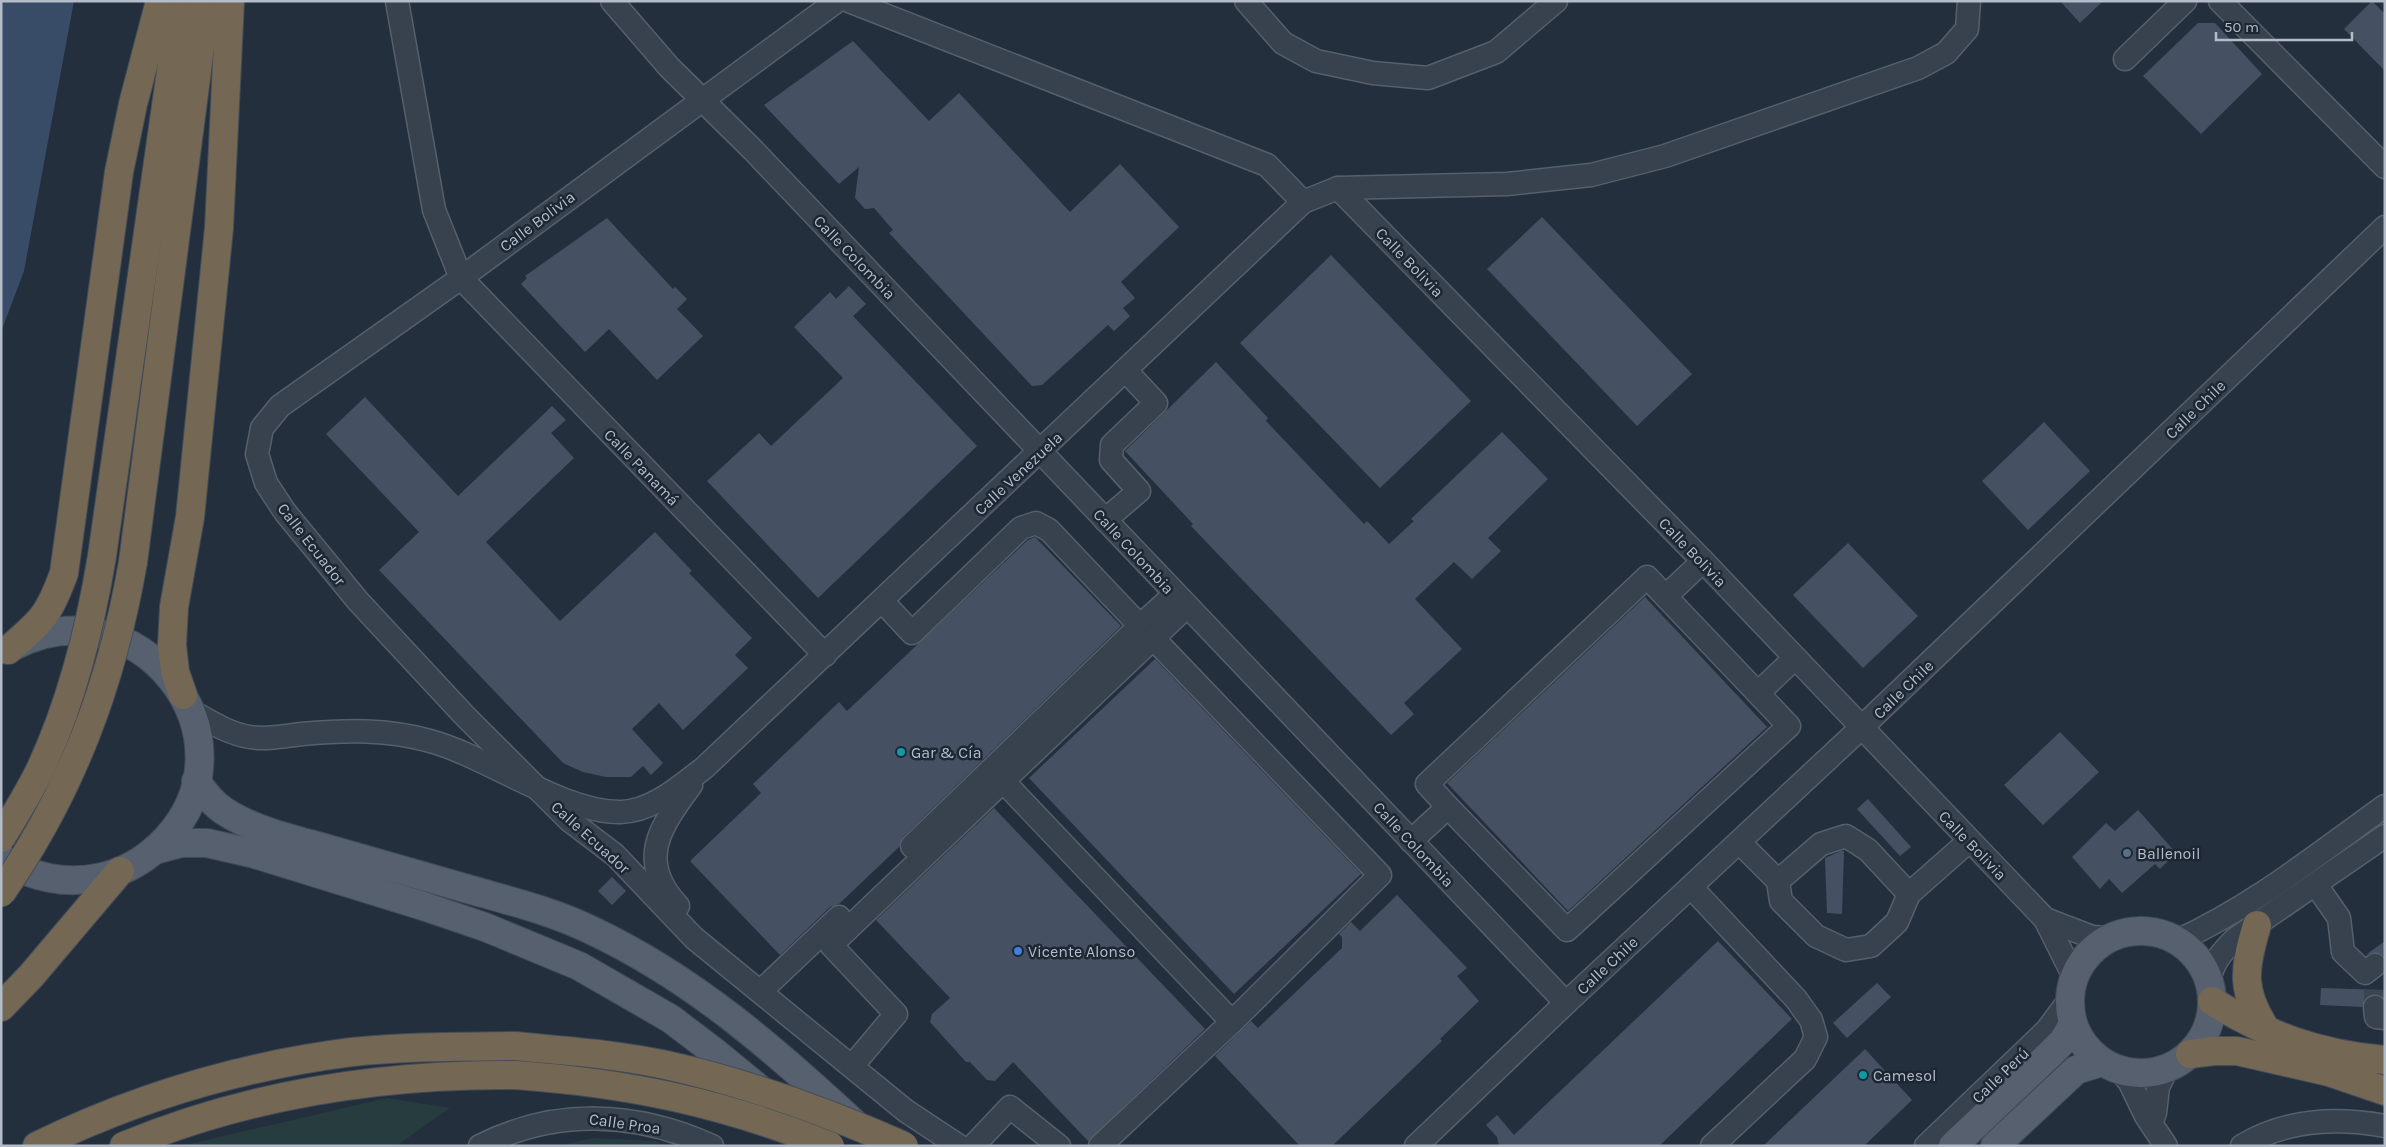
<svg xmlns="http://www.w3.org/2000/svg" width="2386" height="1147" font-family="Karla,sans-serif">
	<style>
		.green { fill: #263c3f }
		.water { fill: #394c67 }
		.building { fill: #455162 }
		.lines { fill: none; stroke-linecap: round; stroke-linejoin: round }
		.minor-tunnel { stroke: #3a4453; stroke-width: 22; stroke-dasharray: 22 11; stroke-linecap: butt }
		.minor-casing { stroke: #565f6c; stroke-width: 25 }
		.major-casing { stroke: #414a57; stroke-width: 30 }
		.highway-casing { stroke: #434c59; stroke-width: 30 }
		.minor { stroke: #38414e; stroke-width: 22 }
		.major { stroke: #56606e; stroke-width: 28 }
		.highway { stroke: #746855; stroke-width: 28 }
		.highway-bridge-casing { stroke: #434c59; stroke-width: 30; stroke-linecap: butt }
		.highway-bridge { stroke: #746855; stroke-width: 28 }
		.culture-dot { fill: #0f9aa8; stroke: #1d2633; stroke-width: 2 }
		.service-dot { fill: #5c6f8a; stroke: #1d2633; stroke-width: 2 }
		.shop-dot { fill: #3f7fe0; stroke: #1d2633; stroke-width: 2 }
		.labels { text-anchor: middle; stroke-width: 5; stroke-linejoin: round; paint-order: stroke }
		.street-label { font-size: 16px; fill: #b4bcc9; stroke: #1d2633 }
		.poi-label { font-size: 16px; fill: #b4bcc9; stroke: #1d2633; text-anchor: start }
	</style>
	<rect width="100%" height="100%" fill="#242f3e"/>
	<g class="green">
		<polygon points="387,1098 450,1108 396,1146 181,1146"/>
		<polygon points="594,1138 655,1141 666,1146 556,1146"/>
	</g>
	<polygon class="water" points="1,1 74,1 24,271 1,332"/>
	<g class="building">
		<polygon points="2060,1 2103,1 2080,23"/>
		<polygon points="2372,1 2385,14 2385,71 2344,29"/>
		<polygon points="2198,23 2215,23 2262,74 2201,134 2143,76"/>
		<polygon points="853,41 929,121 959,93 1070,212 1120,164 1179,227 1121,282 1135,298 1123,308 1130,316 1114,331 1108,325 1042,385 1032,386 889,233 893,230 874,208 865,209 855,198 859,167 839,184 764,105"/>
		<polygon points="1542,217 1692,374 1637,426 1487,269"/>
		<polygon points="607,218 673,289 675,287 687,299 677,309 703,336 657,380 609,329 585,352 521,284 527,278 525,276"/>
		<polygon points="1331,255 1471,401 1380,488 1240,343"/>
		<polygon points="849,286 866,304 853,316 977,446 818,598 707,481 759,433 771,446 843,378 794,327 830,292 836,299"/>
		<polygon points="1216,362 1268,418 1266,421 1364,524 1367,521 1389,544 1414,521 1411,519 1502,432 1548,479 1488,538 1501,551 1472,579 1454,562 1415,599 1462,649 1404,703 1414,714 1391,735 1191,526 1193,524 1125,451"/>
		<polygon points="365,397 458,496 552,406 566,420 551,433 574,458 486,542 560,621 655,532 692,571 689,573 752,638 735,655 748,668 683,730 659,703 632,729 663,763 651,775 643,766 631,777 606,777 583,772 563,763 379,570 419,532 326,434"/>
		<polygon points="2044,422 2090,471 2028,530 1982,481"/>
		<polygon points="1035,537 1121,626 903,837 899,847 839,904 830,907 780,955 690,861 761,793 753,784 839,702 847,711 1028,540"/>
		<polygon points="1848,543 1918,616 1863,668 1793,595"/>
		<polygon points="1645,597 1767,727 1568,911 1447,783"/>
		<polygon points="1155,659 1361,874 1234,994 1029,778"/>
		<polygon points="2060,732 2099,772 2043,825 2004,785"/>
		<polygon points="1868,799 1911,847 1900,856 1857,809"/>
		<polygon points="994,808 1205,1029 1088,1141 1013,1062 995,1081 987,1080 970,1062 966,1062 930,1022 932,1014 950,998 876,920"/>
		<polygon points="2138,810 2176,853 2160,869 2155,864 2122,893 2109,879 2100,889 2072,857 2106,823 2115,831"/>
		<polygon points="1841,851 1844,851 1842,914 1827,913 1825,858"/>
		<polygon points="612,877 626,891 612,905 598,891"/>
		<polygon points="1397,895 1467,968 1457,976 1479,1001 1440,1039 1442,1041 1332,1146 1300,1146 1215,1056 1251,1021 1258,1028 1342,948 1342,937 1339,934 1351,922 1360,931"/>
		<polygon points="1718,941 1792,1019 1659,1146 1499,1146 1497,1137 1486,1125 1497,1115 1514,1135"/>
		<polygon points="2385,941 2385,956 2379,953 2367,954"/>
		<polygon points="1877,983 1891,997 1847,1038 1833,1023"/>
		<polygon points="2321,988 2385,990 2385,999 2373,994 2367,997 2362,1007 2320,1005"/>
		<polygon points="1865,1049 1912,1100 1864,1146 1763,1146"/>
	</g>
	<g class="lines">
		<polyline class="minor-tunnel" points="2375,1007 2375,990"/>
		<defs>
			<g id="minor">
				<polyline points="397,1 434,210 461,278 825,655"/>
				<polyline points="612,1 669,67 753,150 1566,1003"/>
				<polyline points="837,1 461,278 280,406 262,428 257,454 266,483 285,512 358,601 464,715 569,820 615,855 694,938 906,1111 959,1146"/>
				<polyline points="849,1 1267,165 1303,202"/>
				<polyline points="1246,1 1283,43 1316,61 1373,73 1428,78 1496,52 1556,1"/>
				<polyline points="2220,1 2385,167"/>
				<polyline points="2125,59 2185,1"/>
				<polyline points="1338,188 1703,561 2045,919 2074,977"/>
				<polyline points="1105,520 1139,491 1111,460 1112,445 1156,403 1126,371"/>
				<polyline points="1666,596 1703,561"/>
				<polyline points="882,601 912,633 1021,528 1036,523 1049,530 1140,626 1175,594"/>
				<polyline points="1758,693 1795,658"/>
				<path d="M191,711C209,721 229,734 250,737C267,740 285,736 302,734C347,730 387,729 430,741C489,757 563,813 621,812C653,811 680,786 704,768L1303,202L1338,188L1507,184L1591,175L1665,156L1918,68L1946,53L1967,29L1969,1"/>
				<polyline points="1003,781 1232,1022"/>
				<polyline points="1411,841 1448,807 1427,784 1647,577 1789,726 1567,930 1448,807"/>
				<polyline points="1739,842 1778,881 1781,901 1816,936 1846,950 1871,946 1897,922 1909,894 1868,850 1846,836 1821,844 1778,881"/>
				<polyline points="912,846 1140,626"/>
				<polyline points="2316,885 2339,918 2343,952 2365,973 2375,965"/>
				<polyline points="1691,887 1796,999 1811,1020 1816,1037 1805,1059 1712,1146"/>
				<polyline points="1909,894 1969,841"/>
				<path d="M678,906C636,860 660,827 691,785"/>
				<polyline points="2045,919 2092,937 2110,938"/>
				<path d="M2177,941C2252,907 2318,854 2385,806"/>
				<path d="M2209,981C2213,962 2221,953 2235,939L2385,836"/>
				<polyline points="761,991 839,917"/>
				<polyline points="2375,1007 2376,1017 2385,1018"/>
				<polyline points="853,1065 896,1014 831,945 1187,606"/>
				<polyline points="2119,1070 2129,1081 2146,1116 2166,1146"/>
				<polyline points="2151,1122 2155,1113 2158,1087 2167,1069"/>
				<path d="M480,1146C555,1108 636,1111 712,1146"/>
				<polyline points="973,1146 1010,1107 1059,1146"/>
				<polyline points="1100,1146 1232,1022 1380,875 1153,638"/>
				<polyline points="1416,1146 1566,1003 1861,728 2385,227"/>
				<polyline points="1926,1146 2047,1030 2070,999"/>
				<path d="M2242,1146C2286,1119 2335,1117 2385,1126"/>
			</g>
			<g id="major">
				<path d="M196,781C204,792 212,803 224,811C256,832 298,840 335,851C382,864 428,878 475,891C514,902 554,912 591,930C693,978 775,1050 857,1126"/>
				<polyline points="155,850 181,843 207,843 251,853 423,906 485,927 579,966 671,1019 717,1054 824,1142"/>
				<path d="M1,858C31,878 67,885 102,877C127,871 149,857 166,839C261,737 137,579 12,647"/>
				<circle cx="2141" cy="1002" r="71"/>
				<polyline points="1953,1146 2049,1055 2063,1041 2073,1024"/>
				<polyline points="1995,1146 2076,1070 2102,1062"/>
			</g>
			<g id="highway">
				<polyline points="102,556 181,1"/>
				<polyline points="133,562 206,1"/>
				<path d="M8,650C42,621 49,615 64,573L119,172L133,104L160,1"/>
				<polyline points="183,695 175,672 172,645 174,607 190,517 219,228 230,1"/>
				<path d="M2257,925C2244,969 2240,991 2267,1031"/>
				<path d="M2212,1001C2268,1036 2318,1054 2385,1060"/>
				<polyline points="1,1007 31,976 120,871"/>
				<polyline points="2190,1054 2214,1051 2237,1051 2329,1072 2385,1091"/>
				<path d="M37,1146C137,1097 242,1066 352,1052C406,1046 461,1047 515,1046"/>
				<path d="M124,1146C249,1094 380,1074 515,1075"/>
			</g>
		</defs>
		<use href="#minor" class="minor-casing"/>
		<use href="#major" class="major-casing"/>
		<use href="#highway" class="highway-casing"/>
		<use href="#minor" class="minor"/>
		<use href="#major" class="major"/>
		<use href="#highway" class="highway"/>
		<defs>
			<g id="highway-bridge">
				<path d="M1,838C15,815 29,793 41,768C72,701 90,629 102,556"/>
				<path d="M1,893C72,791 112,683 133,562"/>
				<path d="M515,1046C565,1051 616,1054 666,1065C748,1083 827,1112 904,1146"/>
				<path d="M515,1075C629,1083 724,1103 830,1146"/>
			</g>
		</defs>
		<use href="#highway-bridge" class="highway-bridge-casing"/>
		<use href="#highway-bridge" class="highway-bridge"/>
	</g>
	<g class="culture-dot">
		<circle cx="901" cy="752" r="5"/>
		<circle cx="1863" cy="1075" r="5"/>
	</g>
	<circle class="service-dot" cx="2127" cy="853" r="5"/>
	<circle class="shop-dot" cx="1018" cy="951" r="5"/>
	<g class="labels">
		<g class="street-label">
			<text transform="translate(537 221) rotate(-37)" y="6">Calle Bolivia</text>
			<text transform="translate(855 257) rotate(46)" y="6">Calle Colombia</text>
			<text transform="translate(1410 262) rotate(46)" y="6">Calle Bolivia</text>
			<text transform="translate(2195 409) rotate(-44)" y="6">Calle Chile</text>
			<text transform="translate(642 467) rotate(46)" y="6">Calle Panamá</text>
			<text transform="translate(1018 473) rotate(-43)" y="6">Calle Venezuela</text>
			<text transform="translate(312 544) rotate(52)" y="6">Calle Ecuador</text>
			<text transform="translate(1134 551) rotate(47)" y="6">Calle Colombia</text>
			<text transform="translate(1693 552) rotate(46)" y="6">Calle Bolivia</text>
			<text transform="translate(1903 689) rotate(-44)" y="6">Calle Chile</text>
			<text transform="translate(591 837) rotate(42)" y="6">Calle Ecuador</text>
			<text transform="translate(1414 844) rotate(47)" y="6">Calle Colombia</text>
			<text transform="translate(1973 845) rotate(46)" y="6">Calle Bolivia</text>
			<text transform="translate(1607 965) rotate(-43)" y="6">Calle Chile</text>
			<text transform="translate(2000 1075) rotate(-44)" y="6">Calle Perú</text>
			<text transform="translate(625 1123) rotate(8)" y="6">Calle Proa</text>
		</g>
		<g class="poi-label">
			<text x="911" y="758">Gar &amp; Cía</text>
			<text x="2137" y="859">Ballenoil</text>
			<text x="1028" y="957">Vicente Alonso</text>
			<text x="1873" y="1081">Camesol</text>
		</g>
	</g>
	<rect width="2386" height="1147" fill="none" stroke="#b4bcc9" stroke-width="5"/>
	<path d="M2216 32v8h136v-8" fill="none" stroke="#b4bcc9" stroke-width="2.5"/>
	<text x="2224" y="32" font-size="15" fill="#b4bcc9" stroke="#1d2633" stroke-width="4" paint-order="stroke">50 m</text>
</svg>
